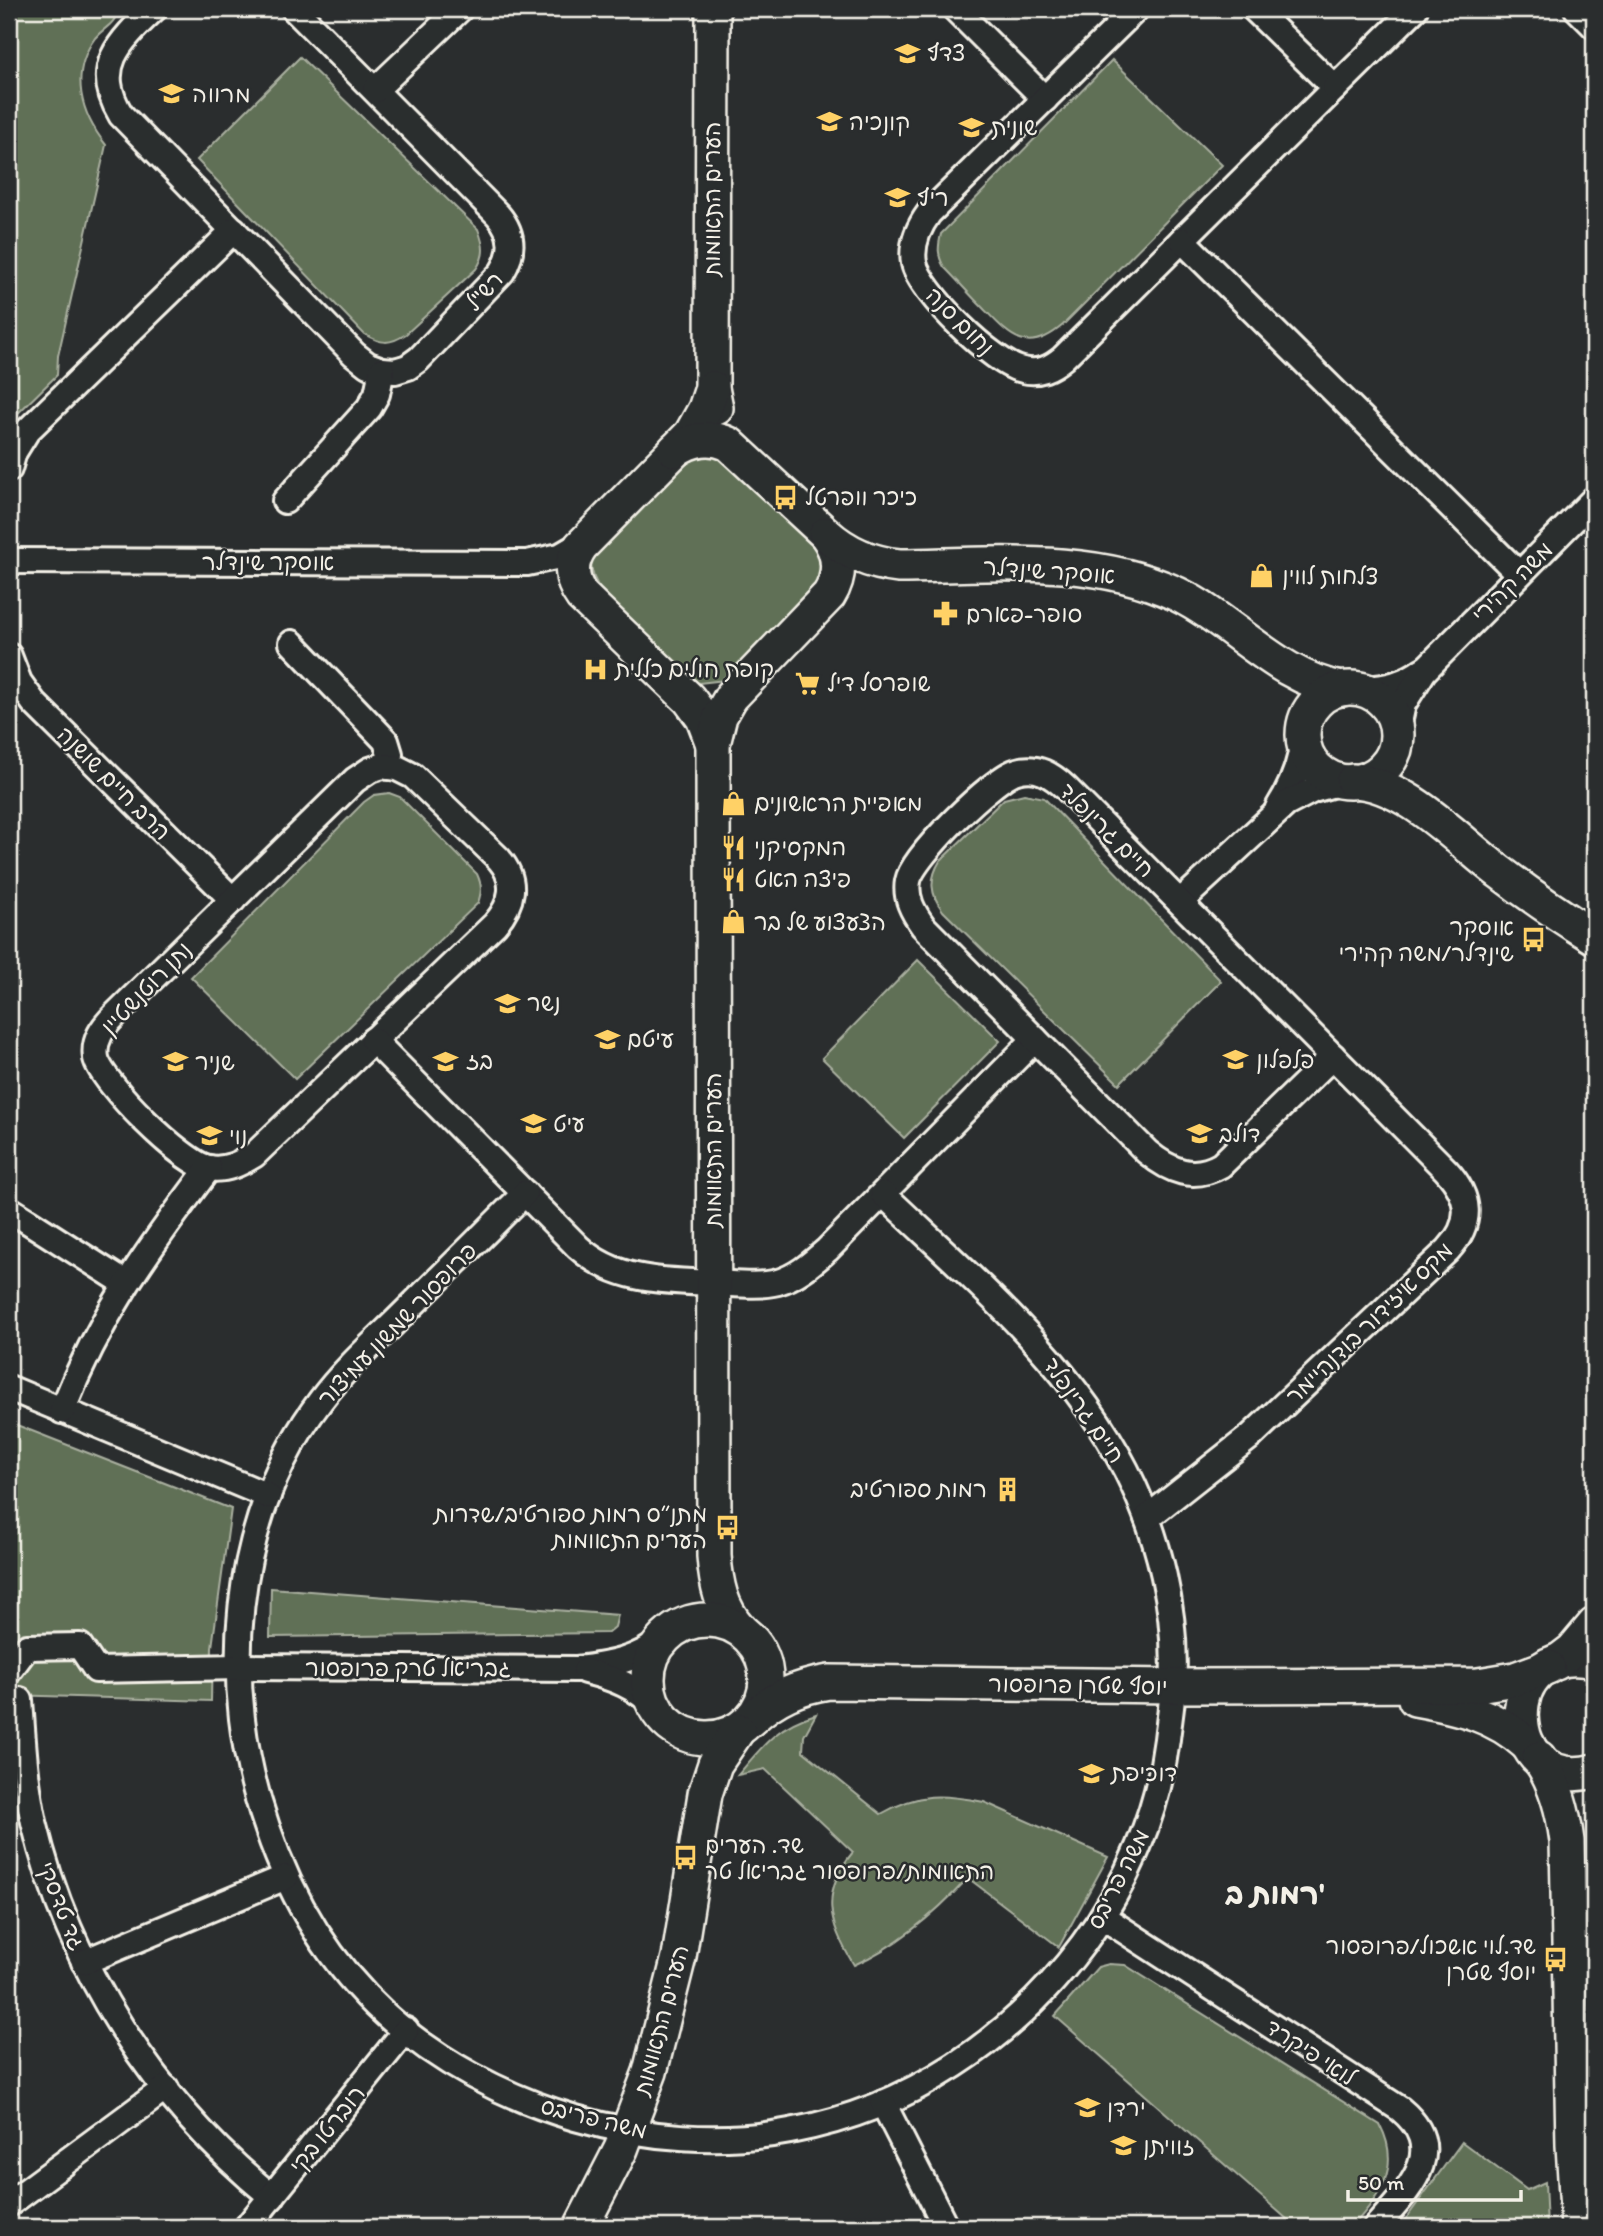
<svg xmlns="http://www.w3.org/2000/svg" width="1603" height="2236" font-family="Itim,'Playpen Sans Hebrew',sans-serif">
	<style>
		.green { fill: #616f57; stroke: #aab0a0; stroke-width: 2 }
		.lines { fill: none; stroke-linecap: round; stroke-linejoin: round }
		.street-casing { stroke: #f4f1e8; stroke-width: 30 }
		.secondary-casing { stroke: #f4f1e8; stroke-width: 38 }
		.street { stroke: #2a2d2e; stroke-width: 24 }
		.secondary { stroke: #2a2d2e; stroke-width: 33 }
		.labels { text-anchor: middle; stroke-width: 5; stroke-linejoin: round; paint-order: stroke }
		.poi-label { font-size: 23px; fill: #f4f1e8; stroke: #2a2d2e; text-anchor: start }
		.street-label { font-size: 23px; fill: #f4f1e8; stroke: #2a2d2e }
		.district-label { font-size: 30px; font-weight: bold; fill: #f4f1e8; stroke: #2a2d2e }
	</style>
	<rect width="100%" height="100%" fill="#2a2d2e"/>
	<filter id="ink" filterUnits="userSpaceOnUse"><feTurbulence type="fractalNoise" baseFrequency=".0143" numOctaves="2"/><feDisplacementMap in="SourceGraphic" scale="14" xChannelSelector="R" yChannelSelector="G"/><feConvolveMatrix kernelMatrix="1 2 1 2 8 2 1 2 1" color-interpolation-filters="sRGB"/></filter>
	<g filter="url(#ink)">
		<g class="green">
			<path d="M9,9H118C115,26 105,26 95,38C69,74 81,114 106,145L58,356L57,375L9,422Z"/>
			<path d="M300,57L478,229C484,245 486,255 476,269L406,334C390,345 381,344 364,334L197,160Z"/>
			<path d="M1112,60L1222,165L1063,325C1026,357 1009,335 982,307C969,294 957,280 944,267C937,255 938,247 941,234Z"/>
			<path d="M719,452L813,540L824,561L821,583L725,680L699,683L689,679L603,593C595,583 590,572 591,558L693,455Z"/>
			<path d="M389,793L400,797L477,874C482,885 482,891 478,903L295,1079L191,977L364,802L374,795Z"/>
			<path d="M1024,794L1044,798L1221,981L1119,1084L943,911C930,894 929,879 940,861L1004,799Z"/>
			<polygon points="918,960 1000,1041 904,1138 822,1058"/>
			<polygon points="9,1422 231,1509 212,1647 211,1701 9,1695"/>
			<polygon points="271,1588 618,1615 615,1627 608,1633 270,1637"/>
			<path d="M816,1714L804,1736L803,1751L881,1814C919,1792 942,1794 984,1802L1108,1857L1059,1947L968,1878C935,1914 899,1945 854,1965C828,1923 820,1892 853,1852L765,1769L738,1775C764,1744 777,1726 816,1714Z"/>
			<path d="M1109,1964L1125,1965L1380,2125C1402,2167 1380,2196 1352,2227H1296L1055,2016L1098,1967Z"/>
			<polygon points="1462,2142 1527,2190 1545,2182 1547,2227 1400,2227"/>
		</g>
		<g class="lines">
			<defs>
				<g id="street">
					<path d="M154,9C119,42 92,67 121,115L354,354L368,365L382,370L395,371L408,367L419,359L502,272C514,252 514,234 498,215L294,9"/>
					<polyline points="955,9 1045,99"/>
					<path d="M1136,9L929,213C918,228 911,245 914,263C920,292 994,365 1023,370C1039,374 1051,368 1063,358L1335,88L1254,9"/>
					<polyline points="1577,9 1594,26"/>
					<polyline points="1335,88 1415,9"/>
					<polyline points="375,90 460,9"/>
					<polyline points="1182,240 1519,574"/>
					<polyline points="9,469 14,452 27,431 234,230"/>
					<polyline points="285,501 369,408 377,394 382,370"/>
					<polyline points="9,561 527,563 560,556 584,542"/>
					<polyline points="292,643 386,741 390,754 389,767"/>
					<polyline points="9,656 19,682 34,703 233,900"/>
					<path d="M1355,688C1380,690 1403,685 1423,670"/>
					<polyline points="1397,732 1403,704 1424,671 1594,499"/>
					<path d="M382,766L397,768L413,776L499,859C518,881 513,903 495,924L254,1155C241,1163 226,1171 209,1168C183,1164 101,1082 96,1058C93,1040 103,1027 115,1015L355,780L370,770Z"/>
					<path d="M1278,808C1292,786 1301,763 1303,738"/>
					<polyline points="1180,902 1286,804 1313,790 1345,781"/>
					<path d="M373,1040L578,1247C616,1282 666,1281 714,1283C736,1284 758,1287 778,1282C798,1276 812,1263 827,1250L1035,1039"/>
					<path d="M525,1193C485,1233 444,1274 403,1314C375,1342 345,1368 321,1400C230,1519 218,1688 267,1827C291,1898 330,1964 386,2015C489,2108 653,2158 790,2131C909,2109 1012,2040 1083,1944C1127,1885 1158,1812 1167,1739C1169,1722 1172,1704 1173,1687C1178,1613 1159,1535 1126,1470C1069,1359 971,1278 883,1194"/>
					<polyline points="9,1209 125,1283"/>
					<polyline points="9,1388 268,1496"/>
					<path d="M62,1411C100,1315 148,1249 209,1168"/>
					<path d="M1147,1518L1251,1436L1448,1250C1473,1223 1471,1197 1446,1170L1066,788C1052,775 1037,765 1017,771C994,777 912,857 908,881C905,898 913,912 923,926L1147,1152C1170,1171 1193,1181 1221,1165L1333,1056"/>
					<path d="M9,1671L27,1647L80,1646L96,1670L238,1667L577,1669C610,1665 638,1660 663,1639"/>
					<path d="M585,1671C612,1678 637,1686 656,1708"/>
					<path d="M20,1700C23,1741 25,1782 34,1822C68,1967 156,2103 272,2197"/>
					<path d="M1103,1917L1400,2109C1451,2151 1407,2191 1376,2227"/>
					<polyline points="84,1962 286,1877"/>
					<polyline points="883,2103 946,2227"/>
					<polyline points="9,2204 166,2088"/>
					<polyline points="247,2227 406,2030"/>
				</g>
				<g id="secondary">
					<polyline points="713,9 712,388 716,408"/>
					<path d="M712,388L705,409L691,434L581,546C569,562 570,580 582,596L689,699L703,718L713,744"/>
					<path d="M675,450C692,439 709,435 729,444L826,534C840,553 842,574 829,595L731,697L720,716L713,744L714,1556C716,1583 721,1609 740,1629"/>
					<path d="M826,534C847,553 871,563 899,566C990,565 1092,554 1177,594C1233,621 1279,679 1342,689"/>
					<circle cx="1350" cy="735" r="47"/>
					<path d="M1353,781C1407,783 1459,842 1501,873C1531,896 1562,917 1594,937"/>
					<circle cx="707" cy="1679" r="59"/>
					<path d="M1594,1661C1494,1638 1500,1796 1594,1771"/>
					<polyline points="1556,1663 1573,1650 1594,1625"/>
					<path d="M1415,1699C1459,1707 1494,1714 1528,1745"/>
					<path d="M752,1718C775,1697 798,1687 829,1682L1173,1686L1478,1685L1515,1679L1548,1667"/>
					<path d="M1539,1758C1556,1784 1563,1811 1567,1841L1573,2145L1578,2227"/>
					<polyline points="581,2227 621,2149 650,2072 679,1957 705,1794 715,1764 738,1730"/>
				</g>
			</defs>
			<use href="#street" class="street-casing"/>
			<use href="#secondary" class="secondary-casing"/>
			<use href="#street" class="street"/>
			<use href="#secondary" class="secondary"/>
		</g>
	</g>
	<defs>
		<symbol id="school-bare" viewBox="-9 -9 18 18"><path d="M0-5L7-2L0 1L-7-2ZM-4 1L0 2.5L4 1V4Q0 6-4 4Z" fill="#ffd166" stroke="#2a2d2e" stroke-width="2.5" paint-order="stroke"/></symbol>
		<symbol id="bus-bare" viewBox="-9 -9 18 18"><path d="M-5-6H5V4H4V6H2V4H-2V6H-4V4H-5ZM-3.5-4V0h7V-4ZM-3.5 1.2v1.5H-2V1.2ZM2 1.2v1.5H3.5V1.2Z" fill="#ffd166" stroke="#2a2d2e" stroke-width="2.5" paint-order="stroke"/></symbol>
		<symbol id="shop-bare" viewBox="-9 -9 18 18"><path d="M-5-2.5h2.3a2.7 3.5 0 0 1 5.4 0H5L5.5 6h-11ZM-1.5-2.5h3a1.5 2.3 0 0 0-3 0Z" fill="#ffd166" stroke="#2a2d2e" stroke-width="2.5" paint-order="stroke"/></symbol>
		<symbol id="pharmacy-bare" viewBox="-9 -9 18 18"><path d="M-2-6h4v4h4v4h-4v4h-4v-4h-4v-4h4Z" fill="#ffd166" stroke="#2a2d2e" stroke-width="2.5" paint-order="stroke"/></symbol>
		<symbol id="hospital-bare" viewBox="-9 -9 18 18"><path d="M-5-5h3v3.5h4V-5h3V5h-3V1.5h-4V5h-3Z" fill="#ffd166" stroke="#2a2d2e" stroke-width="2.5" paint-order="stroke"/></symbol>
		<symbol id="supermarket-bare" viewBox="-9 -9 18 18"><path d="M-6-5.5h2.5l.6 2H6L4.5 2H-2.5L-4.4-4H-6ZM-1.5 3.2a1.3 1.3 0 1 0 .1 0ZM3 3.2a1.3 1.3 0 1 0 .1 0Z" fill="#ffd166" stroke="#2a2d2e" stroke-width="2.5" paint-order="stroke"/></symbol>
		<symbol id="restaurant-bare" viewBox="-9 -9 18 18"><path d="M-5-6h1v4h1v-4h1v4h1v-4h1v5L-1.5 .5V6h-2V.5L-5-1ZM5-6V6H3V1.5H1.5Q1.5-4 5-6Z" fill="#ffd166" stroke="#2a2d2e" stroke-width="2.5" paint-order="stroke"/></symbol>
		<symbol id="building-bare" viewBox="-9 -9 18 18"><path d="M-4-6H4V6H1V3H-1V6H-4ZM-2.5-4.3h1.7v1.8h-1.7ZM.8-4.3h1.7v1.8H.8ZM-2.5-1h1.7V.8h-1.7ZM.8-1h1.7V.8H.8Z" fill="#ffd166" stroke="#2a2d2e" stroke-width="2.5" paint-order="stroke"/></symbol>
	</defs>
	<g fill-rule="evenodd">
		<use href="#school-bare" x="890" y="36" width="35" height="35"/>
		<use href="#school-bare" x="154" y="76" width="35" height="35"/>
		<use href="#school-bare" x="812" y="104" width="35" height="35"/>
		<use href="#school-bare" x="954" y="110" width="35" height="35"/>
		<use href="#school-bare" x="880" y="180" width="35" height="35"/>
		<use href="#bus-bare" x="768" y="480" width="35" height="35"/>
		<use href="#shop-bare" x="1244" y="558" width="35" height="35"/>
		<use href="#pharmacy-bare" x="928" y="596" width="35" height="35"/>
		<use href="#hospital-bare" x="578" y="652" width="35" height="35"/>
		<use href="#supermarket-bare" x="790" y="666" width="35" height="35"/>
		<use href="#shop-bare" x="716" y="786" width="35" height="35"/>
		<use href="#restaurant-bare" x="716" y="830" width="35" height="35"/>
		<use href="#restaurant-bare" x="716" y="862" width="35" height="35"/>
		<use href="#shop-bare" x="716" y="904" width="35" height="35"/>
		<use href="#bus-bare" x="1516" y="922" width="35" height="35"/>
		<use href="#school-bare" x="490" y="986" width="35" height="35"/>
		<use href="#school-bare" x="590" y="1022" width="35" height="35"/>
		<use href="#school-bare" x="1218" y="1042" width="35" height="35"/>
		<use href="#school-bare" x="428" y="1044" width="35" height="35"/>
		<use href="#school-bare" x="158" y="1044" width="35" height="35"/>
		<use href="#school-bare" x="516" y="1106" width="35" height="35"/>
		<use href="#school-bare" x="1182" y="1116" width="35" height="35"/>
		<use href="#school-bare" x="192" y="1118" width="35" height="35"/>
		<use href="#building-bare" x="990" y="1472" width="35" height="35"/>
		<use href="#bus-bare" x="710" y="1510" width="35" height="35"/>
		<use href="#school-bare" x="1074" y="1756" width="35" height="35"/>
		<use href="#bus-bare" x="668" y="1840" width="35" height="35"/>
		<use href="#bus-bare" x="1538" y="1942" width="35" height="35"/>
		<use href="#school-bare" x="1070" y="2090" width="35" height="35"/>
		<use href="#school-bare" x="1106" y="2128" width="35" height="35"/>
	</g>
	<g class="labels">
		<g class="poi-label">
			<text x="927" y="61">צדף</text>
			<text x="192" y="102">מרווה</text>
			<text x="849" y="130">קונכיה</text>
			<text x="991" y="135">שונית</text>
			<text x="917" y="206">ריף</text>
			<text x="805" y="505">כיכר וופרטל</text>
			<text x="1282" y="584">צלחות לווין</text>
			<text x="966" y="622">סופר-פארם</text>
			<text x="615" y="677">קופת חולים כללית</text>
			<text x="827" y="691">שופרסל דיל</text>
			<text x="754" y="811">מאפיית הראשונים</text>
			<text x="754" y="855">המקסיקני</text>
			<text x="754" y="887">פיצה האט</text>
			<text x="754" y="930">הצעצוע של בר</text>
			<text x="1514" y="935" text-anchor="end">אוסקר<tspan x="1514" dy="26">שינדלר/משה קהירי</tspan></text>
			<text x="527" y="1011">נשר</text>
			<text x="627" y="1047">עיטם</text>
			<text x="1256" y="1068">פלפלון</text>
			<text x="466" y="1069">בז</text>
			<text x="195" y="1070">שניר</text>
			<text x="553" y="1132">עיט</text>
			<text x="1219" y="1142">דולב</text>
			<text x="229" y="1144">נוי</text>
			<text x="987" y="1497" text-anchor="end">רמות ספורטיב</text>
			<text x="707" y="1522" text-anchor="end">מתנ״ס רמות ספורטיב/שדרות<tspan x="707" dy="26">הערים התאומות</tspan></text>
			<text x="1111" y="1781">דוכיפת</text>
			<text x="705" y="1853">שד. הערים<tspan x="705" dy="26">התאומות/פרופסור גבריאל טר</tspan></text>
			<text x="1536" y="1954" text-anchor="end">שד.לוי אשכול/פרופסור<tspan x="1536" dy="26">יוסף שטרן</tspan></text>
			<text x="1107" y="2116">ירדן</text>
			<text x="1143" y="2154">זוויתן</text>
		</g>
		<g class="street-label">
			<text transform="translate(712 199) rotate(-90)" y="8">הערים התאומות</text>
			<text transform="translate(484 291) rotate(-48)" y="8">רש"ל</text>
			<text transform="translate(960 321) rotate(45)" y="8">נחום סנה</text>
			<text x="268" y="570">אוסקר שינדלר</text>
			<text transform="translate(1049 571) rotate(4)" y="8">אוסקר שינדלר</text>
			<text transform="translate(1512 582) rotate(-45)" y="8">משה קהירי</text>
			<text transform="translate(114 783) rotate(45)" y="8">הרב חיים שושנה</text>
			<text transform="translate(1107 830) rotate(45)" y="8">חיים גרינפלד</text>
			<text transform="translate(146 988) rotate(-46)" y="8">נתן רוטנשטיין</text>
			<text transform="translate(713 1150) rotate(-90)" y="8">הערים התאומות</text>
			<text transform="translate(1369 1323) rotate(-44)" y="8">מקס איזידור בודנהיימר</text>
			<text transform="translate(397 1324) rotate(-46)" y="8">פרופסור שמשון עמיצור</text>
			<text transform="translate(1084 1410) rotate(55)" y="8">חיים גרינפלד</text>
			<text x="408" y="1676">גבריאל טרק פרופסור</text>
			<text transform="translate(1078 1685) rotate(1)" y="8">יוסף שטרן פרופסור</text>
			<text transform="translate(1118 1879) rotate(-63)" y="8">משה פריבס</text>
			<text transform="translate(62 1906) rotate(69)" y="8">גד טדסקי</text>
			<text transform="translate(661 2020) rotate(-75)" y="8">הערים התאומות</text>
			<text transform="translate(1311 2052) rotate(33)" y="8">לואי פיקרד</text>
			<text transform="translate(594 2118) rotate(14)" y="8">משה פריבס</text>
			<text transform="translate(327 2129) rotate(-51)" y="8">רוברטו בקי</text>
		</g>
		<g class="district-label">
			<text x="1275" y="1904">רמות ב'</text>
		</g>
	</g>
	<rect width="1603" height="2236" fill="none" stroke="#2a2d2e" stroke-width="35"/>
	<rect x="18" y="18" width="1568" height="2201" fill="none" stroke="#f4f1e8" stroke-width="2.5" filter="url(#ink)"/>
	<path d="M1348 2190v10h173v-10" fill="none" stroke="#f4f1e8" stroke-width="3.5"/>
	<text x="1358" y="2190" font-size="21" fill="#f4f1e8" stroke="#2a2d2e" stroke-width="5" paint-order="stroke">50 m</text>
</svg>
